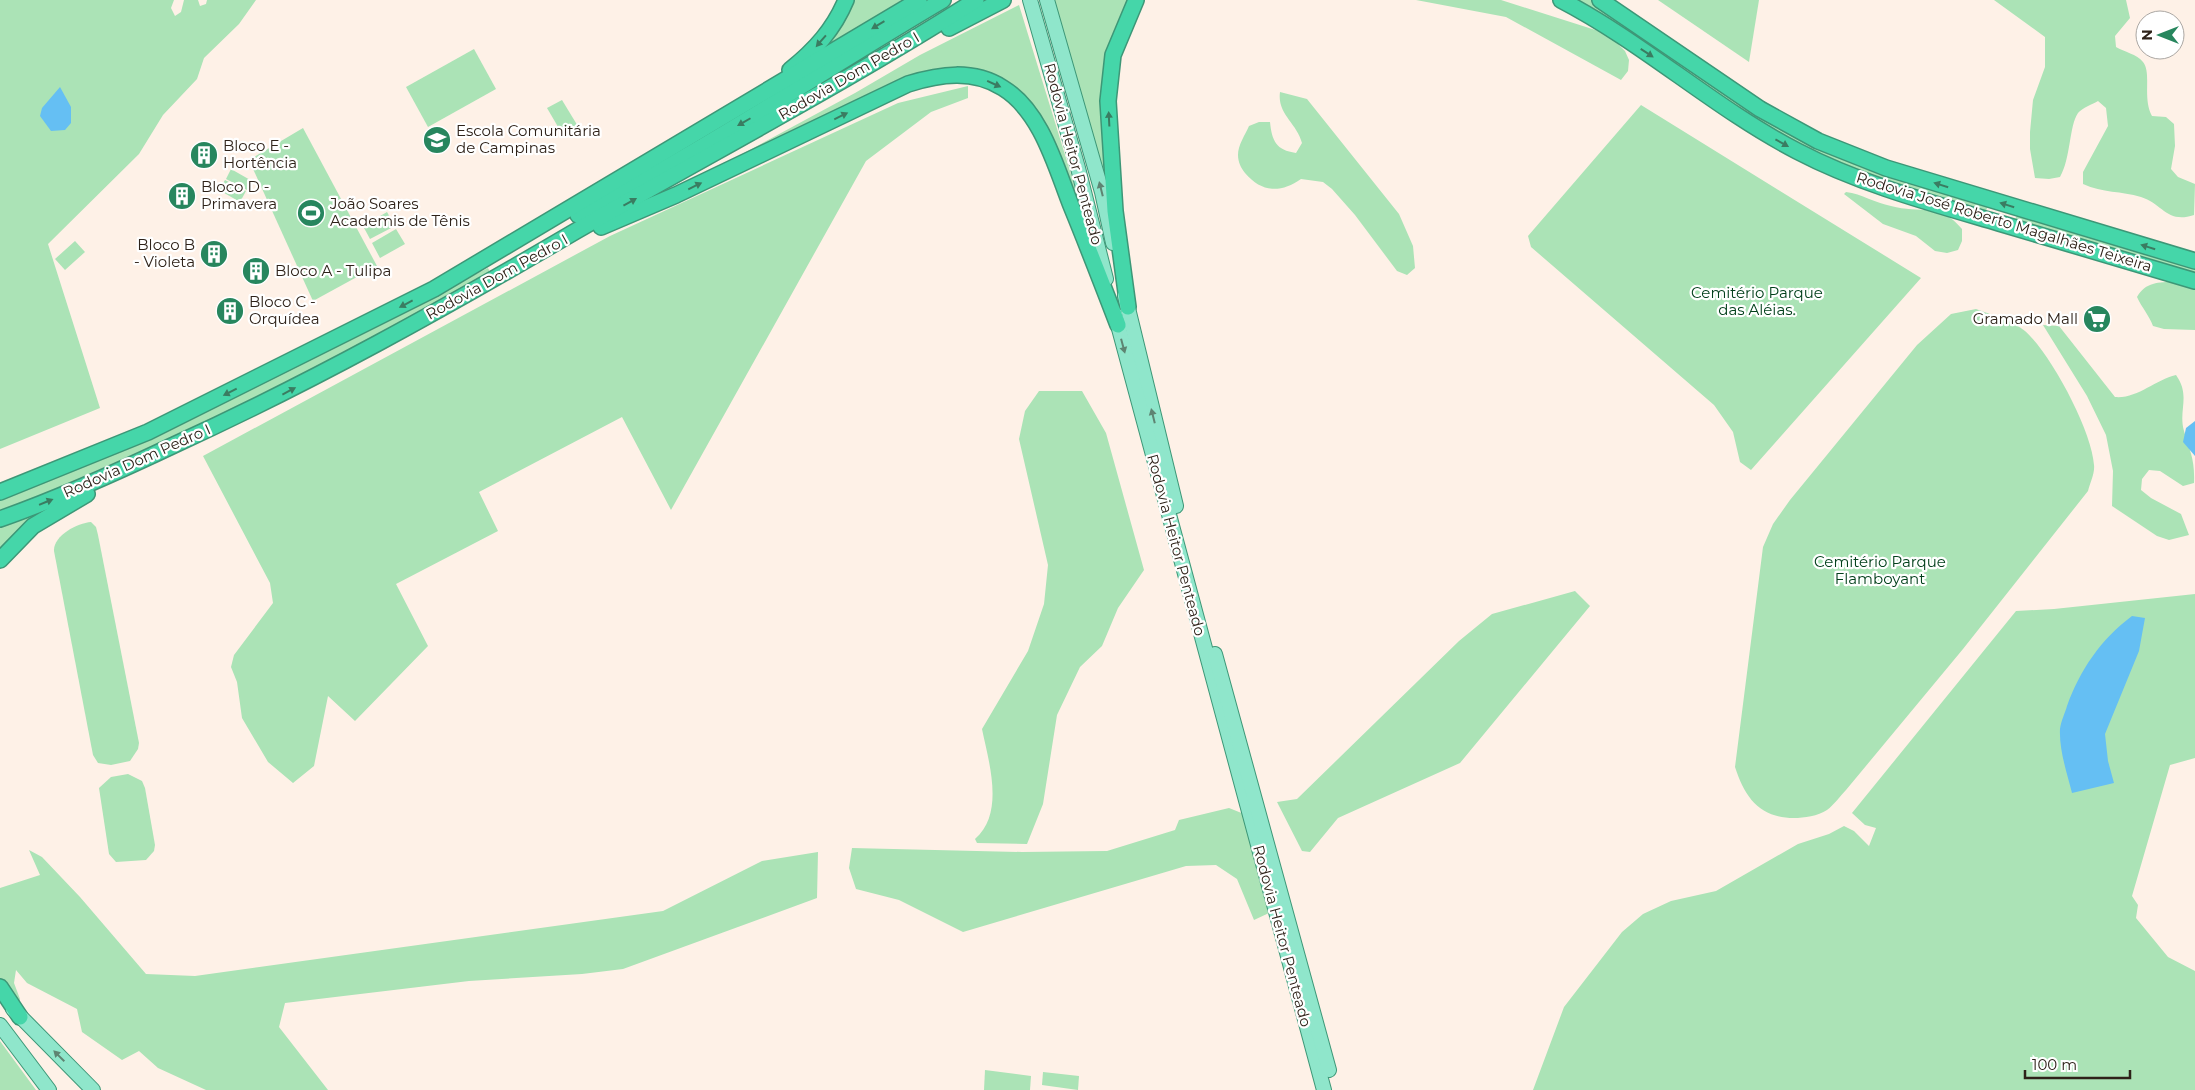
<svg xmlns="http://www.w3.org/2000/svg" width="2195" height="1090" font-family="Montserrat,sans-serif">
	<style>
		.green { fill: #abe3b6 }
		.water { fill: #65bff3 }
		.lines { fill: none; stroke-linecap: round; stroke-linejoin: round }
		.primary-casing { stroke: #3d9777; stroke-width: 16 }
		.motorway-casing { stroke: #3d9777; stroke-width: 18 }
		.primary { stroke: #8fe6cb; stroke-width: 14 }
		.motorway { stroke: #45d6a9; stroke-width: 15 }
		.oneway { fill: #3a7c61 }
		.oneway2 { fill: #5e8472 }
		.labels { text-anchor: middle; stroke-width: 4.5; stroke-linejoin: round; paint-order: stroke }
		.street-label { font-size: 15px; fill: #2e2219; stroke: #fff }
		.poi-label { font-size: 15px; fill: #2e2219; stroke: #fff; text-anchor: start }
		.park-label { font-size: 15px; fill: #02401b; stroke: #fff }
	</style>
	<rect width="100%" height="100%" fill="#fef1e7"/>
	<g class="green">
		<polygon points="0,0 174,0 171,8 175,16 181,12 184,0 198,0 200,6 206,4 207,0 256,0 239,24 204,58 197,79 163,115 139,154 48,244 100,408 0,449"/>
		<polygon points="850,0 902,0 820,52"/>
		<polygon points="1054,0 1130,0 1115,28 1108,51 1106,180"/>
		<polygon points="1416,0 1501,0 1608,34 1625,51 1629,60 1628,71 1621,80 1506,17"/>
		<polygon points="1568,0 1591,0 1631,25 1738,99 1988,205 1985,214 1905,190 1800,148"/>
		<polygon points="1658,0 1759,0 1749,62"/>
		<path d="M1994,0H2126L2130,18L2115,36L2116,47C2124,52 2137,54 2143,62C2152,73 2142,98 2152,116L2166,117L2174,124L2175,146L2171,169L2178,177L2195,184L2194,215C2167,224 2163,204 2141,197C2121,191 2103,193 2083,184V172L2108,126L2106,108L2098,101C2093,104 2082,108 2078,113C2069,126 2071,158 2060,177L2049,179L2035,178L2030,149V132L2033,100L2045,67V37Z"/>
		<polygon points="1019,5 1093,246 1030,109 954,71 692,181 855,93 920,55"/>
		<polygon points="474,49 496,89 428,127 406,87"/>
		<polygon points="968,86 968,98 931,112 866,161 671,510 622,417 479,492 498,531 396,584 428,646 355,721 328,696 314,766 293,783 268,762 242,718 237,682 231,667 234,655 273,603 270,583 203,456 610,236 898,103"/>
		<path d="M1280,92L1307,99L1399,214L1413,246L1415,268L1407,275L1397,271L1355,215L1332,189L1323,182L1301,179C1281,193 1262,193 1245,173C1241,168 1238,162 1238,155C1238,145 1245,135 1249,126L1259,122H1270C1272,141 1276,150 1296,153L1302,143C1297,123 1277,114 1280,92Z"/>
		<polygon points="562,100 579,128 564,137 547,108"/>
		<polygon points="1641,105 1921,278 1751,470 1740,462 1733,432 1714,405 1531,247 1528,236"/>
		<polygon points="303,128 377,266 313,301 249,160"/>
		<polygon points="231,169 252,181 247,190 226,179"/>
		<polygon points="225,180 246,191 240,202 219,190"/>
		<path d="M1846,192C1862,194 1875,203 1891,206C1920,214 1940,202 1962,229V241L1958,250L1947,253L1935,251L1916,236L1883,224L1844,194Z"/>
		<polygon points="387,212 395,226 370,239 363,226"/>
		<polygon points="2018,213 2195,265 2195,276 2014,222"/>
		<polygon points="396,229 405,244 380,258 372,243"/>
		<polygon points="75,241 85,252 65,270 55,259"/>
		<polygon points="488,268 490,272 322,365 170,443 0,512 0,499 164,431"/>
		<path d="M2175,282L2195,286V330L2164,329L2153,326C2149,315 2142,308 2137,297C2146,282 2158,282 2175,282Z"/>
		<path d="M1976,309C1992,315 2012,320 2025,331C2051,354 2092,431 2094,465C2095,473 2090,483 2088,491L1963,649L1846,790C1840,796 1834,805 1827,810C1818,816 1804,818 1794,818C1760,818 1745,798 1735,767L1763,547L1773,524L1790,500L1917,345L1951,314Z"/>
		<path d="M2043,325L2059,326L2115,397C2137,399 2155,380 2176,375C2191,396 2178,410 2184,431C2190,452 2195,459 2194,483L2183,486L2160,471L2149,470L2142,479L2141,490L2151,498L2181,514L2189,535L2169,540L2157,536L2112,506L2113,471L2106,435L2087,396Z"/>
		<path d="M1039,391H1082L1106,433L1144,570L1118,608L1102,646L1080,667L1057,715L1043,804L1027,844L977,843L975,839C1005,813 989,763 982,729L1028,651L1044,604L1048,565L1019,439L1025,411Z"/>
		<polygon points="54,506 33,519 0,549 0,525"/>
		<path d="M91,522L96,527L98,535L139,743L138,749L130,761L111,765L98,763L93,755L54,551C53,536 77,523 91,522Z"/>
		<polygon points="1575,591 1590,606 1460,763 1338,818 1310,852 1302,851 1277,802 1297,799 1459,641 1492,614"/>
		<polygon points="2195,594 2195,758 2170,765 2132,896 2138,905 2136,918 2168,957 2195,971 2195,1090 1533,1090 1564,1007 1622,932 1643,914 1671,901 1716,891 1798,844 1829,834 1844,826 1854,831 1869,846 1876,828 1865,825 1852,813 2016,611 2054,609"/>
		<polygon points="128,774 142,781 145,788 155,845 154,851 146,860 116,862 109,854 99,788 111,777"/>
		<polygon points="1229,808 1244,814 1269,913 1254,920 1237,879 1216,865 1186,866 963,932 899,900 856,889 849,868 852,848 1022,852 1107,851 1175,830 1179,820"/>
		<polygon points="29,850 42,857 80,897 146,974 195,976 663,911 762,861 818,852 817,898 623,969 582,974 469,981 285,1003 279,1027 328,1090 206,1090 158,1068 139,1051 122,1060 82,1032 77,1009 27,983 16,970 14,983 20,999 18,1007 0,980 0,888 40,875"/>
		<polygon points="0,1041 36,1090 0,1090"/>
		<polygon points="985,1070 1031,1076 1030,1090 984,1090"/>
		<polygon points="1043,1072 1079,1076 1078,1090 1042,1085"/>
	</g>
	<g class="water">
		<polygon points="60,87 71,107 71,123 65,130 51,131 40,116 42,108"/>
		<polygon points="2195,421 2195,456 2183,442 2186,428"/>
		<path d="M2132,616L2145,618L2139,651L2105,734L2108,761L2114,783L2072,793C2067,773 2059,750 2060,729C2061,721 2065,713 2067,706C2080,670 2101,639 2132,616Z"/>
	</g>
	<g class="lines">
		<defs>
			<g id="primary">
				<polyline points="1030,0 1078,168 1106,279"/>
				<polyline points="1047,0 1102,192 1113,243"/>
				<polyline points="1125,296 1176,506"/>
				<polyline points="1115,314 1324,1090"/>
				<polyline points="1215,654 1329,1070"/>
				<polyline points="13,1009 93,1090"/>
				<polyline points="0,1025 49,1090"/>
			</g>
			<g id="motorway">
				<path d="M1561,0C1644,43 1714,108 1797,151C1860,184 1931,203 1999,223C2065,242 2130,262 2195,281"/>
				<polyline points="1600,0 1760,109 1818,141 1886,168 2195,261"/>
				<polyline points="949,28 1003,0"/>
				<path d="M790,70C815,50 834,29 846,0"/>
				<path d="M578,215C704,151 821,72 943,0"/>
				<path d="M601,227L676,195L908,84C940,74 973,69 1003,88C1042,112 1056,168 1072,208C1088,247 1103,286 1118,325"/>
				<polyline points="1128,307 1115,211 1108,101 1113,55 1136,0"/>
				<polyline points="0,492 148,432 434,289 919,0"/>
				<path d="M0,519C60,498 117,472 174,445C312,382 445,308 576,231C709,154 846,83 976,0"/>
				<polyline points="0,560 33,526 87,494"/>
				<polyline points="0,987 20,1017"/>
			</g>
		</defs>
		<use href="#primary" class="primary-casing"/>
		<use href="#motorway" class="motorway-casing"/>
		<use href="#primary" class="primary"/>
		<use href="#motorway" class="motorway"/>
	</g>
	<defs><path id="oneway-solid" d="M-6-.8H1V-3.2L6.5 0L1 3.2V.8H-6Z" transform="scale(1.25)"/></defs>
	<g class="oneway">
		<use href="#oneway-solid" transform="translate(878 25) rotate(149)"/>
		<use href="#oneway-solid" transform="translate(821 41) rotate(131)"/>
		<use href="#oneway-solid" transform="translate(1647 53) rotate(33)"/>
		<use href="#oneway-solid" transform="translate(994 84) rotate(24)"/>
		<use href="#oneway-solid" transform="translate(841 116) rotate(-26)"/>
		<use href="#oneway-solid" transform="translate(1109 119) rotate(-93)"/>
		<use href="#oneway-solid" transform="translate(744 122) rotate(150)"/>
		<use href="#oneway-solid" transform="translate(1782 143) rotate(29)"/>
		<use href="#oneway-solid" transform="translate(1941 185) rotate(-163)"/>
		<use href="#oneway-solid" transform="translate(695 186) rotate(-26)"/>
		<use href="#oneway-solid" transform="translate(630 202) rotate(-29)"/>
		<use href="#oneway-solid" transform="translate(2007 205) rotate(-163)"/>
		<use href="#oneway-solid" transform="translate(2148 247) rotate(-163)"/>
		<use href="#oneway-solid" transform="translate(406 304) rotate(152)"/>
		<use href="#oneway-solid" transform="translate(289 391) rotate(-28)"/>
		<use href="#oneway-solid" transform="translate(230 392) rotate(153)"/>
		<use href="#oneway-solid" transform="translate(46 502) rotate(-22)"/>
	</g>
	<g class="oneway2">
		<use href="#oneway-solid" transform="translate(1101 189) rotate(-104)"/>
		<use href="#oneway-solid" transform="translate(1123 346) rotate(75)"/>
		<use href="#oneway-solid" transform="translate(1153 416) rotate(-104)"/>
		<use href="#oneway-solid" transform="translate(59 1056) rotate(-135)"/>
	</g>
	<defs>
		<symbol id="school-disc" viewBox="-11 -11 22 22"><circle r="9.5" fill="#27865e" stroke="#fff"/><path d="M0-5L7-2L0 1L-7-2ZM-4 1L0 2.5L4 1V4Q0 6-4 4Z" fill="#fff"/></symbol>
		<symbol id="building-disc" viewBox="-11 -11 22 22"><circle r="9.5" fill="#27865e" stroke="#fff"/><path d="M-4-6H4V6H1V3H-1V6H-4ZM-2.5-4.3h1.7v1.8h-1.7ZM.8-4.3h1.7v1.8H.8ZM-2.5-1h1.7V.8h-1.7ZM.8-1h1.7V.8H.8Z" fill="#fff"/></symbol>
		<symbol id="stadium-disc" viewBox="-11 -11 22 22"><circle r="9.5" fill="#27865e" stroke="#fff"/><path d="M0-5a6.5 5 0 1 0 0 10a6.5 5 0 1 0 0-10ZM-3.5-1.8h7v3.6h-7Z" fill="#fff"/></symbol>
		<symbol id="supermarket-disc" viewBox="-11 -11 22 22"><circle r="9.5" fill="#27865e" stroke="#fff"/><path d="M-6-5.5h2.5l.6 2H6L4.5 2H-2.5L-4.4-4H-6ZM-1.5 3.2a1.3 1.3 0 1 0 .1 0ZM3 3.2a1.3 1.3 0 1 0 .1 0Z" fill="#fff"/></symbol>
	</defs>
	<g fill-rule="evenodd">
		<use href="#school-disc" x="421" y="124" width="32" height="32"/>
		<use href="#building-disc" x="188" y="139" width="32" height="32"/>
		<use href="#building-disc" x="166" y="180" width="32" height="32"/>
		<use href="#stadium-disc" x="295" y="197" width="32" height="32"/>
		<use href="#building-disc" x="198" y="238" width="32" height="32"/>
		<use href="#building-disc" x="240" y="255" width="32" height="32"/>
		<use href="#building-disc" x="214" y="295" width="32" height="32"/>
		<use href="#supermarket-disc" x="2081" y="303" width="32" height="32"/>
	</g>
	<g class="labels">
		<g class="street-label">
			<text transform="translate(849 76) rotate(-30)" y="5">Rodovia Dom Pedro I</text>
			<text transform="translate(1073 154) rotate(75)" y="5">Rodovia Heitor Penteado</text>
			<text transform="translate(2004 222) rotate(17)" y="5">Rodovia José Roberto Magalhães Teixeira</text>
			<text transform="translate(497 277) rotate(-29)" y="5">Rodovia Dom Pedro I</text>
			<text transform="translate(137 461) rotate(-24)" y="5">Rodovia Dom Pedro I</text>
			<text transform="translate(1176 545) rotate(75)" y="5">Rodovia Heitor Penteado</text>
			<text transform="translate(1282 936) rotate(75)" y="5">Rodovia Heitor Penteado</text>
		</g>
		<g class="poi-label">
			<text x="456" y="136">Escola Comunitária<tspan x="456" dy="17">de Campinas</tspan></text>
			<text x="223" y="151">Bloco E -<tspan x="223" dy="17">Hortência</tspan></text>
			<text x="201" y="192">Bloco D -<tspan x="201" dy="17">Primavera</tspan></text>
			<text x="330" y="209">João Soares<tspan x="330" dy="17">Academis de Tênis</tspan></text>
			<text x="195" y="250" text-anchor="end">Bloco B<tspan x="195" dy="17">- Violeta</tspan></text>
			<text x="275" y="276">Bloco A - Tulipa</text>
			<text x="249" y="307">Bloco C -<tspan x="249" dy="17">Orquídea</tspan></text>
			<text x="2078" y="324" text-anchor="end">Gramado Mall</text>
		</g>
		<g class="park-label">
			<text x="1757" y="298">Cemitério Parque<tspan x="1757" dy="17">das Aléias.</tspan></text>
			<text x="1880" y="567">Cemitério Parque<tspan x="1880" dy="17">Flamboyant</tspan></text>
		</g>
	</g>
	<g transform="translate(2160 35) rotate(270)"><circle r="24" fill="#ffffff" stroke="#aba7a3"/>
	<path d="M0-4L9 19L0 12L-9 19Z" fill="#27865e"/>
	<text y="-8" font-size="14" font-weight="bold" text-anchor="middle" fill="#2e2219">N</text>
	</g>
	<path d="M2025 1070v8h105v-8" fill="none" stroke="#2e2219" stroke-width="2.5"/>
	<text x="2032" y="1070" font-size="15" fill="#2e2219" stroke="#ffffff" stroke-width="4" paint-order="stroke">100 m</text>
</svg>
